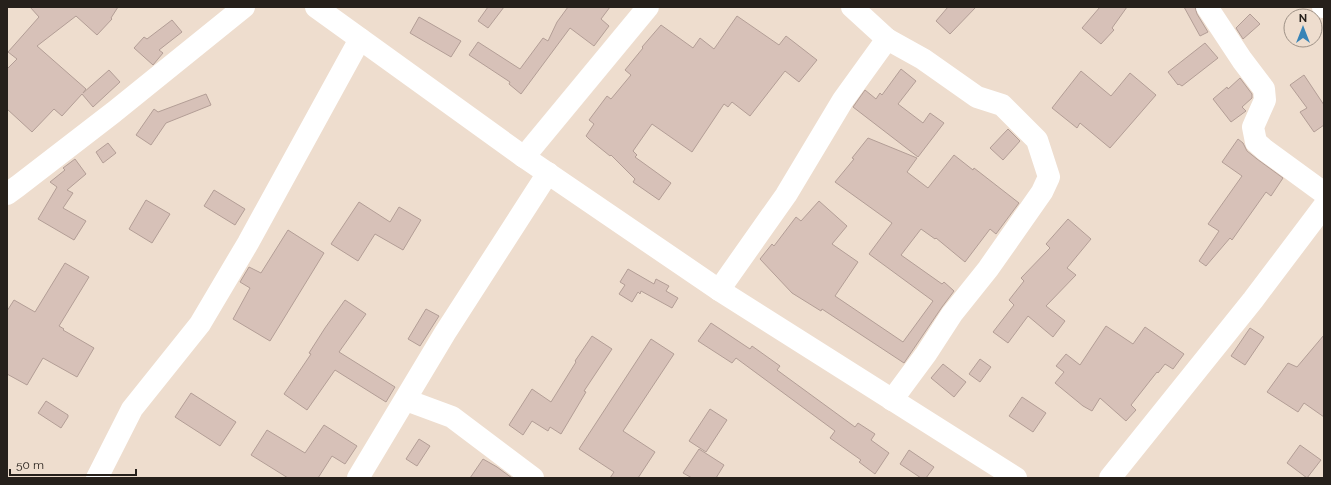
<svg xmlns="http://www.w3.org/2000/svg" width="1331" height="485" font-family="Raleway,sans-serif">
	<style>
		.building { fill: #d7c1b8; stroke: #b39e96 }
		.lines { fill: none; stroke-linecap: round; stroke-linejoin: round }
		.minor { stroke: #fff; stroke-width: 22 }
	</style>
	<rect width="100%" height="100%" fill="#eeddce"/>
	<g class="building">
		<polygon points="30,7 118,7 111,18 112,19 97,35 76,16 37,46 86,89 83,93 109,70 120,82 93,107 82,94 62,116 54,109 32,132 7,109 7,69 17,59 8,52 39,17"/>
		<polygon points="488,7 504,7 488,28 478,21"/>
		<polygon points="568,7 610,7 601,19 609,26 594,46 570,28 521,94 509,84 510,82 469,55 478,42 520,69 543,38 548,41 557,22"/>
		<polygon points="948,7 976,7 950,34 936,21"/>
		<polygon points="1100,7 1127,7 1112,28 1114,30 1101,44 1082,28"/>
		<polygon points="1184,7 1195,7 1197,14 1208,32 1200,36"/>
		<polygon points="1250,14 1260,24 1243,39 1236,28"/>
		<polygon points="737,16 779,45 786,36 817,60 799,82 785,71 750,116 732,102 728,107 724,104 692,152 652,124 633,151 637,155 635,157 671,183 659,200 633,182 635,179 611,155 610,156 589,139 586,136 594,124 589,120 607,96 611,99 631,75 625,70 643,48 642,47 661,25 693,48 700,38 714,49"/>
		<polygon points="419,17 461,41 451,57 410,33"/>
		<polygon points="172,20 182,32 159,50 163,53 153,65 134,48 144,37 147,39"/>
		<polygon points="1205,43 1218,58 1182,86 1179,84 1178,85 1168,72"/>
		<polygon points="901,69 916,81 898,104 923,123 930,113 944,123 918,157 853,107 865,90 876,99 880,93 882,95"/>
		<polygon points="1081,71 1111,96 1130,73 1156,95 1110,148 1080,123 1077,128 1052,108"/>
		<polygon points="1304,75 1324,105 1324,125 1314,132 1300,112 1307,108 1290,85"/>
		<polygon points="1240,78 1252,94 1252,98 1242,107 1246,111 1231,122 1213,99 1227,87 1228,89"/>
		<polygon points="206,94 211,105 166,123 151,145 136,135 154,109 158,112"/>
		<polygon points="1008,129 1020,141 1003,160 990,148"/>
		<polygon points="868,138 917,158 907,172 928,188 954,155 973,170 974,168 1019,203 996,234 990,229 965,262 936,238 935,239 921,229 901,255 942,284 944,282 954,291 942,307 904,363 822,309 821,311 792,293 760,259 772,244 774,246 796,217 801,221 819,201 847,226 832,244 858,262 835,296 903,342 933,301 869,254 892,223 835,182 854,159 852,158"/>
		<polygon points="1238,139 1243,143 1247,151 1257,159 1283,178 1271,196 1266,192 1232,240 1230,238 1206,266 1199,261 1219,231 1208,224 1242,176 1222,162"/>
		<polygon points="108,143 116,153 103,163 96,152"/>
		<polygon points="75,159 86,174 67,190 73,193 63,208 86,221 74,240 38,219 57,187 50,182 65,170 63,168"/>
		<polygon points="214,190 245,209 235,225 204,206"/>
		<polygon points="146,200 170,214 152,243 129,229"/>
		<polygon points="359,202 390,222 399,207 421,220 403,250 375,234 358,261 331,244"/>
		<polygon points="1068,219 1091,239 1067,268 1076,275 1046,306 1065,321 1053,337 1028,316 1008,343 993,332 1014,305 1009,300 1024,281 1021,278 1050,248 1046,244"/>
		<polygon points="288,230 324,253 270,341 233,319 250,288 240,282 249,267 261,273"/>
		<polygon points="65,263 89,277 59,326 64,329 63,330 94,348 77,377 43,358 27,385 7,374 7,311 14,300 35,312"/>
		<polygon points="628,269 654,284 656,279 669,286 666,291 678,298 672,308 641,291 640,294 638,292 632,302 619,294 625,285 620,282"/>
		<polygon points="345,300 366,314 339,352 395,387 386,402 335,370 307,410 284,394 311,354 309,353 325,328"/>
		<polygon points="426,309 439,316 420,346 408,339"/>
		<polygon points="711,323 750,349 752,346 780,366 777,370 855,427 858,423 875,434 871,440 889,453 875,474 859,462 861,460 830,438 835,431 736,358 732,363 698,341"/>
		<polygon points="1106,326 1133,344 1145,327 1184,354 1173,369 1165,364 1158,373 1157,372 1131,405 1136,410 1126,421 1100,398 1092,411 1083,406 1055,383 1064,372 1056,366 1066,354 1080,365"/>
		<polygon points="1250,328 1264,337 1245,365 1231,356"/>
		<polygon points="1324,335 1324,417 1304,403 1298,412 1267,392 1288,363 1297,367"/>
		<polygon points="592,336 612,349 584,391 586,392 561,434 550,427 548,431 532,421 523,435 509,425 532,389 551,402 576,362 575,361"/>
		<polygon points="651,339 674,354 623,431 655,452 638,478 610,478 614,472 579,449"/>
		<polygon points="980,359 991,367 980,382 969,374"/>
		<polygon points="943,364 966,382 954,397 931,378"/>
		<polygon points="191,393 236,422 220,446 175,417"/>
		<polygon points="1022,397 1046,413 1033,432 1009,416"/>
		<polygon points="46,401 68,415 68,417 61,428 38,413"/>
		<polygon points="710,409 727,420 706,452 689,441"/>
		<polygon points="324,425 357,446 345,464 332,456 318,478 288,478 251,455 267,430 305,453"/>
		<polygon points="419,439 430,446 417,466 406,459"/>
		<polygon points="1300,445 1321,460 1307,478 1287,463"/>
		<polygon points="699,449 724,465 716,478 692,478 683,473"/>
		<polygon points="909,450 934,467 926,478 921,478 900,464"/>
		<polygon points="483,459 497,467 512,478 470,478"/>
	</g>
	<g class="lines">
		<g class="minor">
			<polyline points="316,7 524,157 719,290 1016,478"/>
			<polyline points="1207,7 1242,60 1264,89 1265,100 1253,127 1256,142 1265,150 1324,193"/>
			<polyline points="1323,7 1324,7"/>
			<polyline points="887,39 923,59 977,97 1002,105 1037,140 1049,177 1042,192 988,269 952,314 926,354 892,400"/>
			<polyline points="524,157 648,7"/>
			<polyline points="7,194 18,186 114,112 244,7"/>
			<polyline points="719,290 786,195 843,100 887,39 852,7"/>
			<polyline points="406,400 452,417 533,478"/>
			<polyline points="97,478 132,409 200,324 248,243 360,39"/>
			<polyline points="358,478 445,333 548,173"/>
			<polyline points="1110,478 1253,300 1324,206"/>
		</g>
	</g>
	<rect width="1331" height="485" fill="none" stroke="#26201b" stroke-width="16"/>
	<g transform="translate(1303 28)"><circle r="19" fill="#eeddce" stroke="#9e9186"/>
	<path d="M0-3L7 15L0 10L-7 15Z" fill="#3784b7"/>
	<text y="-6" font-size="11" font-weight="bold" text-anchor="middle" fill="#26201b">N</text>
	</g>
	<path d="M10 469v6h126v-6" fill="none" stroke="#26201b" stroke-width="2"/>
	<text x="16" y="469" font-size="12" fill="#26201b" stroke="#eeddce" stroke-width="3" paint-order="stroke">50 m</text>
</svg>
